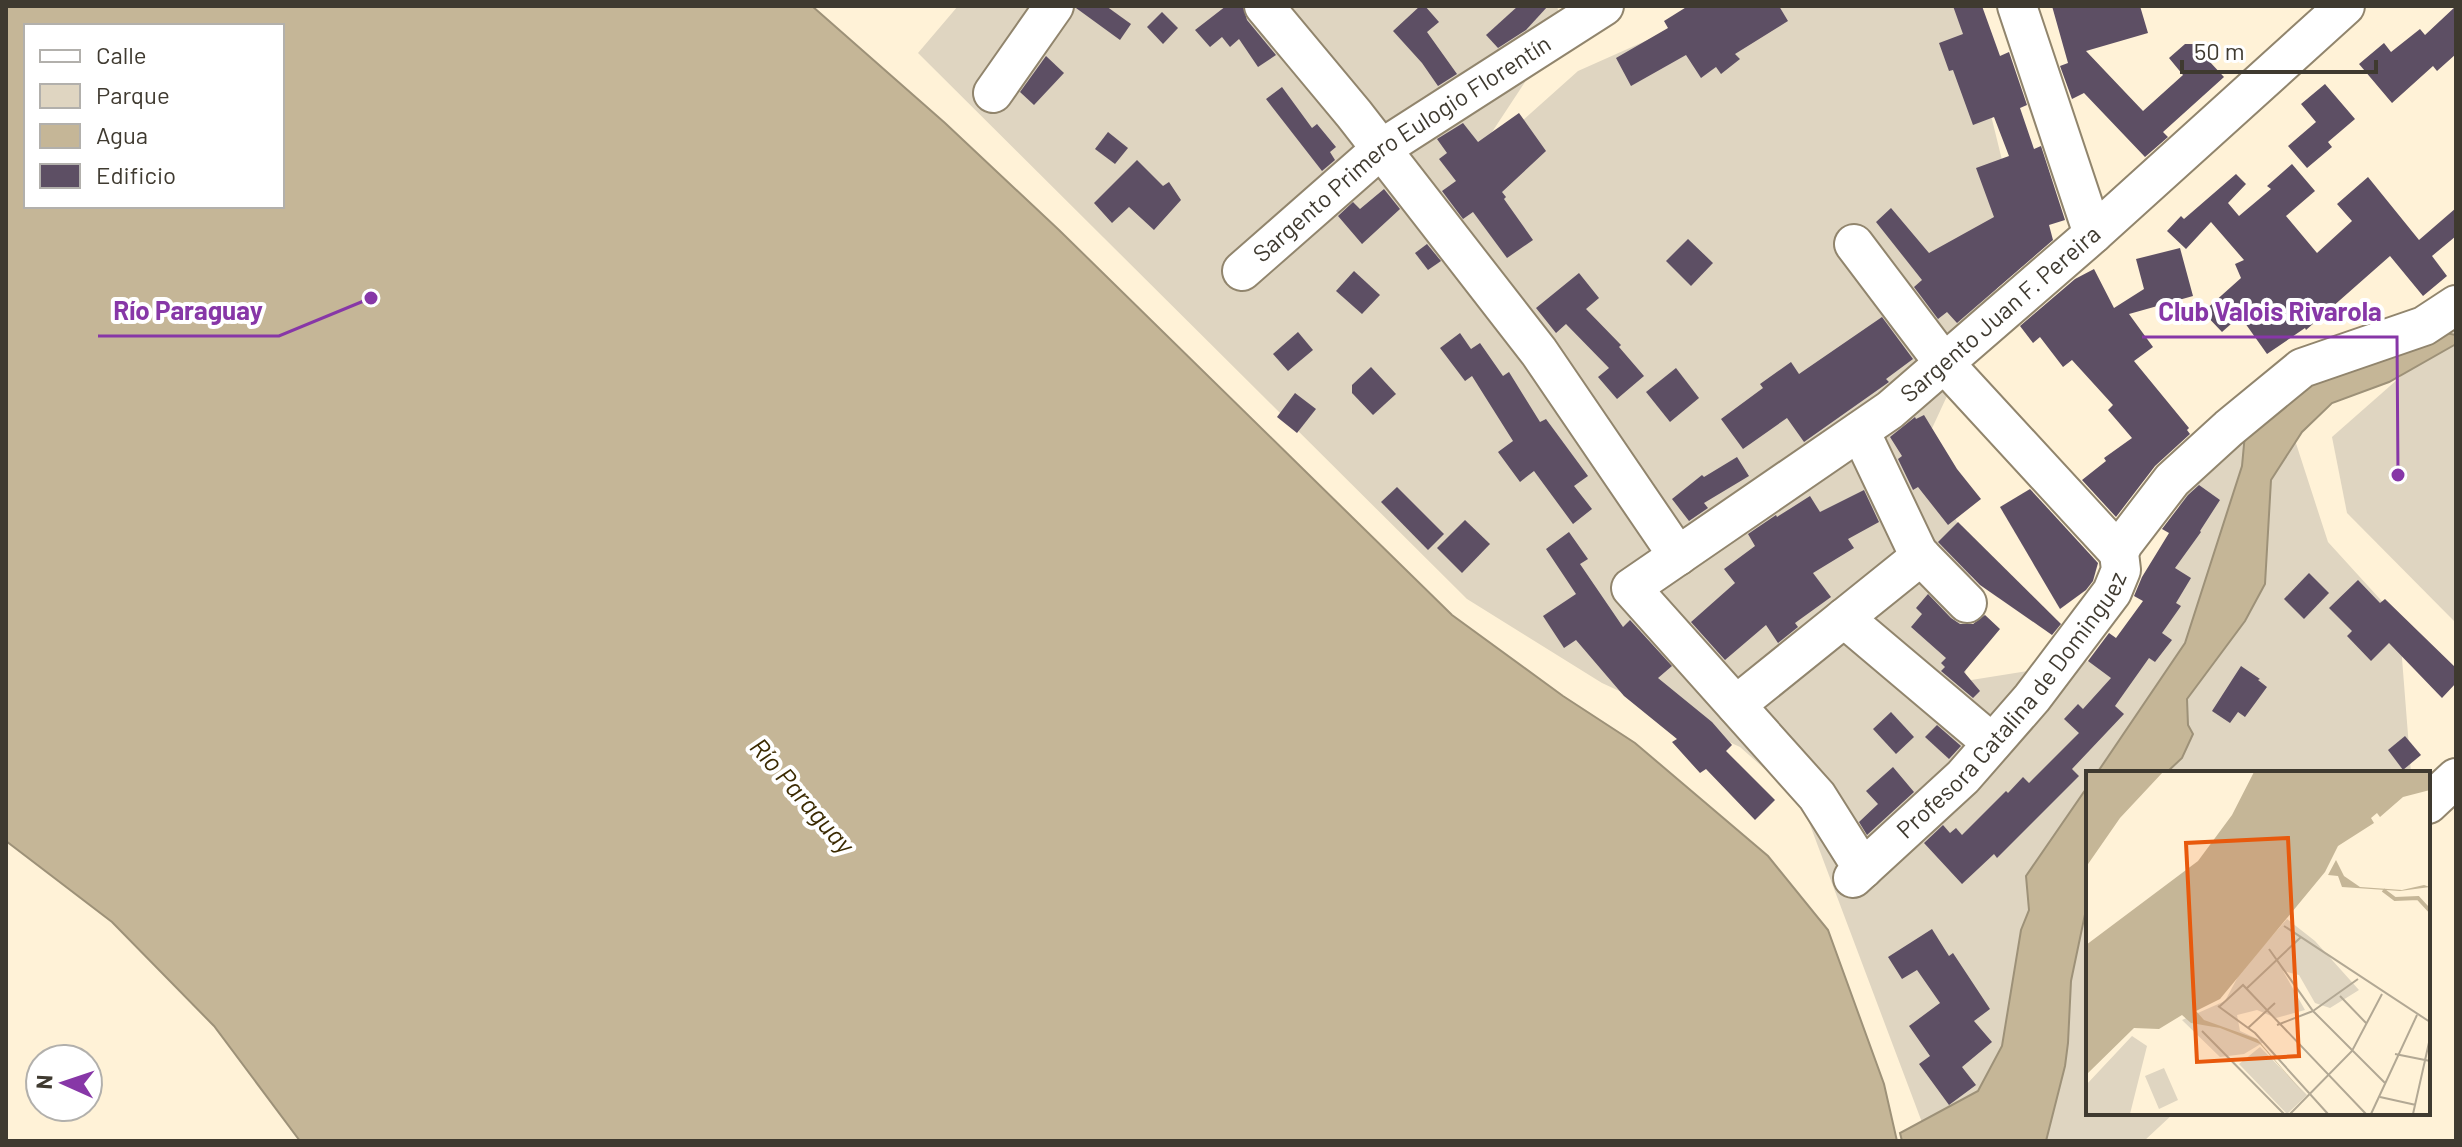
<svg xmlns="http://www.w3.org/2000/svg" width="2462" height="1147" font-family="Barlow,sans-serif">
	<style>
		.green { fill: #dfd5c1 }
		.water { fill: #c5b697; stroke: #9d9178; stroke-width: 2; fill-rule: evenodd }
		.building { fill: #5d4f64 }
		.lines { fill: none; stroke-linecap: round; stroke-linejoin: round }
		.minor-casing { stroke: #91856d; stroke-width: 42 }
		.minor { stroke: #fff; stroke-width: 38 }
		.labels { text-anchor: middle; stroke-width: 8; stroke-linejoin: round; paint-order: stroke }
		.street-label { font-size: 24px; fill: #3f3a30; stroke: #fff }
		.water-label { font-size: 26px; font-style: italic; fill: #3b2a01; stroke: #fff }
		.inset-river { fill: none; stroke: #c5b697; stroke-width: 4 }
		.inset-road { fill: none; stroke: #b2a894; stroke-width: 2 }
		.view { fill: #e8590c; fill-opacity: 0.15; stroke: #e8590c; stroke-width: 4 }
		.inset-edge { fill: none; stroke: #3f3a30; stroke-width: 4 }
		.leader { fill: none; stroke: #8737a7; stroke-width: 3 }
		.callout-dot { fill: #8737a7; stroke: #fff; stroke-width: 3 }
		.callout-label { font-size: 26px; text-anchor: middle; font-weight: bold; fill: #8737a7; stroke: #fff; stroke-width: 8; stroke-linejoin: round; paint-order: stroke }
	</style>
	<rect width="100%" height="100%" fill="#fff2d7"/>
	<g class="green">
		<polygon points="958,6 1557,6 1562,26 1467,170 1578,71 1724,6 1964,6 2021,237 1921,452 1972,551 1965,681 2139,653 2189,471 2279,391 2328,542 2399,620 2411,773 2088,773 2088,1113 2174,1113 2144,1141 1929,1141 1801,801 1740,747 1602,683 1467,599 918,53"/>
		<polygon points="2456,328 2456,623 2347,513 2332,437"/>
	</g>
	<g class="water">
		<path d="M6,6H812L945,123L1059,230L1452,615L1563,696L1635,743L1768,856L1828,930L1884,1084L1897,1141H300L214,1026L112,922L6,841ZM26,26H282V206H26Z"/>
		<polygon points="2436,331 2456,335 2456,344 2389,382 2332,403 2302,432 2271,480 2265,584 2245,621 2187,699 2188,725 2193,734 2182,758 2166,773 2097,773 2185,643 2242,466 2245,434 2298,389"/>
		<polygon points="2088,786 2088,900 2071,981 2068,1043 2065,1066 2046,1141 1902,1141 1900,1133 1978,1091 2002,1046 2021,930 2029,910 2026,876"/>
	</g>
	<g class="building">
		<polygon points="1076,6 1106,6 1131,24 1120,40 1076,8"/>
		<polygon points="1226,6 1243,6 1247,20 1276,55 1258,67 1239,39 1230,47 1222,37 1210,47 1195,30"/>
		<polygon points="1420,6 1425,6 1439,22 1427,32 1457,74 1438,86 1422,63 1393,31"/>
		<polygon points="1518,6 1548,6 1526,30 1498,48 1486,35"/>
		<polygon points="1688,6 1779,6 1788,21 1735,54 1740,59 1721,74 1716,67 1701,78 1686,55 1631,86 1616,58 1668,28 1664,21"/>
		<polygon points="1953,6 1982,6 2000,56 2009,52 2027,105 2020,108 2034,149 2041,146 2065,220 2049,225 2053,240 1957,323 1947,312 1938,319 1914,287 1922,280 1876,222 1891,208 1929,253 1994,217 1976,168 2009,156 1994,117 1973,125 1953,70 1949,71 1939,43 1963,34"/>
		<polygon points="2052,6 2140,6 2148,33 2086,51 2143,111 2183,75 2169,58 2185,44 2193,44 2224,77 2163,132 2168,137 2145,157 2084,93 2072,99 2060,66 2068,63"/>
		<polygon points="2456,6 2456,54 2437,71 2433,66 2392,103 2359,64 2384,43 2391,52 2420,29 2425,35"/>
		<polygon points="1162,12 1178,28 1163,44 1147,27"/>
		<polygon points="1046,56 1064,73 1034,105 1020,92"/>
		<polygon points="2325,84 2355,119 2328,142 2332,147 2307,168 2288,146 2316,122 2301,104"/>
		<polygon points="1282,87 1312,128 1317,124 1336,147 1330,152 1335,160 1322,171 1266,99"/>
		<polygon points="1519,113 1546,151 1502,192 1506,197 1504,199 1533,240 1507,258 1473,212 1463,219 1442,191 1456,181 1439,159 1447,153 1437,139 1463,123 1478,142"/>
		<polygon points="1108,132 1128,148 1115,164 1095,149"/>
		<polygon points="1137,160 1163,186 1169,182 1181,200 1154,230 1129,207 1112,223 1094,203"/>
		<polygon points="2292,164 2315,191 2286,216 2317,253 2352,221 2337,204 2368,177 2419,240 2456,208 2456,236 2432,256 2447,276 2423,296 2390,256 2306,330 2305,328 2267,354 2240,316 2222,332 2203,312 2241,278 2235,264 2244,260 2211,222 2186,249 2167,231 2181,216 2184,219 2236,174 2246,184 2228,203 2239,216 2271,189 2267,186"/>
		<polygon points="1384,189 1400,209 1362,244 1338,216 1353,202 1360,209"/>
		<polygon points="1688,239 1713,263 1691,286 1666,261"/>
		<polygon points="1427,244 1441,261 1428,270 1415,253"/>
		<polygon points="2180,248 2193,296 2129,314 2153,347 2134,361 2189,428 2187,430 2190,434 2155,466 2116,517 2082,480 2106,461 2104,458 2132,438 2108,410 2113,405 2072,360 2063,367 2040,337 2033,343 2020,326 2075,279 2094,269 2114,308 2144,289 2136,259"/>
		<polygon points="1354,271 1380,295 1362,314 1336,291"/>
		<polygon points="1579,273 1599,298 1586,309 1621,345 1619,347 1644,376 1617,399 1598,377 1609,368 1566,324 1556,333 1536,308"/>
		<polygon points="1882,317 1913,359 1886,379 1889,382 1804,442 1787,418 1743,449 1721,419 1763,388 1760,384 1791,362 1799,374"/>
		<polygon points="1298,332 1313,350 1288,371 1273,354"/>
		<polygon points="1460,333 1471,349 1480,343 1503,376 1509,372 1540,422 1546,419 1588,476 1574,486 1592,509 1573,524 1534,471 1520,482 1498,452 1513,441 1472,376 1465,381 1440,348"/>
		<polygon points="1371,367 1396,394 1373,415 1352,393 1352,385"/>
		<polygon points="1676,368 1699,398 1670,422 1646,392"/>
		<polygon points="1295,393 1316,409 1297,433 1277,417"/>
		<polygon points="1924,415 1957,469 1981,499 1948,525 1918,487 1913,490 1898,459 1902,456 1890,437 1915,417 1916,419"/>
		<polygon points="1737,457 1749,476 1704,503 1708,508 1689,521 1672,499 1702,475 1704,477"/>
		<polygon points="2199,485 2220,500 2200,531 2201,532 2175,568 2191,578 2176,603 2181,606 2162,633 2172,640 2155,662 2149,658 2115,706 2124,714 2072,769 2079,776 1997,858 1994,854 1962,884 1924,843 1943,825 1950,833 1956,828 1962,835 2006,791 2008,793 2023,777 2029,783 2079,733 2064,719 2078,704 2083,709 2111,678 2088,661 2109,633 2116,638 2143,601 2134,596 2142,577 2169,533 2162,529 2188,495"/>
		<polygon points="1397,487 1444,534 1428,550 1381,502"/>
		<polygon points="2030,489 2098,563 2093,581 2086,590 2060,609 2000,507"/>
		<polygon points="1864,490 1879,522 1848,539 1854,548 1813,573 1831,597 1795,623 1798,627 1778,643 1766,625 1725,660 1691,622 1735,583 1724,569 1755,546 1748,534 1776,515 1777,517 1810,496 1820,512"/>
		<polygon points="1465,520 1490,544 1462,573 1437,548"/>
		<polygon points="1958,522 2061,624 2052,635 1980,585 1938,542"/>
		<polygon points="1569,532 1588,559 1580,564 1623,627 1630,620 1672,666 1658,678 1712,722 1732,745 1726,751 1775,800 1755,820 1706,769 1700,773 1672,742 1677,739 1624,696 1576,640 1564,648 1543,616 1576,594 1546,549"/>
		<polygon points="2309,573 2329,593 2304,619 2284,599"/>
		<polygon points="2358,580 2380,603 2385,599 2456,668 2456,683 2442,698 2389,643 2371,661 2347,636 2352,631 2329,608"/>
		<polygon points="1928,594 1951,618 1960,624 1973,624 1985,615 2000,629 1964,672 1980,691 1973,698 1941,671 1945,667 1941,663 1946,658 1911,627 1922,614 1916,608"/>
		<polygon points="2241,666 2260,679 2258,680 2267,687 2245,717 2238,712 2230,723 2212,711"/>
		<polygon points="1891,712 1914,737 1896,754 1873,729"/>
		<polygon points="1937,725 1961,746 1949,759 1925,737"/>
		<polygon points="2405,736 2421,755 2403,770 2388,750"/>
		<polygon points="1893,767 1914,792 1867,835 1859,822 1878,804 1866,791"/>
		<polygon points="1932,929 1949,956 1953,953 1990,1009 1974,1021 1992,1042 1962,1067 1976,1085 1949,1105 1919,1064 1930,1056 1909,1026 1940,1003 1917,970 1902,979 1888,957"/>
	</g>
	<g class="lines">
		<defs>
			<g id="minor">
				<polyline points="1264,6 1354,114 1539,352 1678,556"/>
				<polyline points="2017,6 2093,234"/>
				<polyline points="993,93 1054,6"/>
				<polyline points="1854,244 1944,363 2119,553"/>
				<path id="s1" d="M1242,271L1381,149L1604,6"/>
				<polyline points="1860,431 1918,553 1967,603"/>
				<polyline points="1844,618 1992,743"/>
				<polyline points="1736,705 1921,556"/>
				<polyline points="2428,804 2456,778"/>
				<path id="s2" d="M1863,869L1817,796L1631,588L1890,410L2093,234L2345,6"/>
				<path id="s3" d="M1853,878L1963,777L2032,698L2112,592L2121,570L2119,553L2123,544L2172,480L2229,428L2302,368L2424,326L2456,305"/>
			</g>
		</defs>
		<use href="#minor" class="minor-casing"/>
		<use href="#minor" class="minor"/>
	</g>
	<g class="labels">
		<g class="street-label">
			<text dy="8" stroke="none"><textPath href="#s1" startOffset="202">Sargento Primero Eulogio Florentín</textPath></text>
			<text dy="8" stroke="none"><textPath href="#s2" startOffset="826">Sargento Juan F. Pereira</textPath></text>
			<text dy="8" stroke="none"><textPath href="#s3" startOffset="236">Profesora Catalina de Dominguez</textPath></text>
		</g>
		<g class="water-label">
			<text transform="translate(802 796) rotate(49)" y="9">Río Paraguay</text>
		</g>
	</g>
	<g transform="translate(2086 771)">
		<rect width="344" height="344" fill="#fff2d7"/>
		<path d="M201,148L229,170L273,219L244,237L229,232L213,204L197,200L219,239L190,247L171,239L151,244L154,260L178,271L158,283L134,286L96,249L139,230L155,200ZM46,265L61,275L44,343H0V314ZM174,276L221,324L201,343L153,293ZM78,297L92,329L73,338L59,305Z" fill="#dfd5c1"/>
		<path d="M0,1H77L34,47L0,96ZM168,1H344V19L317,26L294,46L291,42L285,47L288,52L252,75L239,101L134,228L110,240L118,249L171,268L219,324L174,273L134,257L105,252L96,244L73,258L48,257L0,304V174L112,90L146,44ZM250,89L258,105L274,116L316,119L338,114L344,116L314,120L256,116L252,105L242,104Z" fill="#c5b697"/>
		<path class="inset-river" d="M297,119L309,128L332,127L344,140"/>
		<path class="inset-road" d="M198,155L344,251M183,178L227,240L299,312M160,218L215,166M254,225L281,253M132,235L169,262L242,343M133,236L157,214L280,343M227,240L272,208M191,254L227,240M162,257L189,232M116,260L198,343M309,283L344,290M294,326L330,334M204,343L266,280L296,223M285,343L331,244M327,343L344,267"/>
		<path class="view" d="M202,67L213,285L111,291L100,72Z"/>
		<rect width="344" height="344" class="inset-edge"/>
	</g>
	<path class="leader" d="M371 298L279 336H98M2398 475L2397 337H2142"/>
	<g class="callout-dot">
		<circle cx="371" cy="298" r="8"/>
		<circle cx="2398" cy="475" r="8"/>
	</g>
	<g class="callout-label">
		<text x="188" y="320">Río Paraguay</text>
		<text x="2270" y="321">Club Valois Rivarola</text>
	</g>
	<rect width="2462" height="1147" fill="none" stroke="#3f3a30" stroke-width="16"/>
	<rect x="24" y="24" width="260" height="184" fill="#ffffff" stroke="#b2b0ac" stroke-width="2"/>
	<rect x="40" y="50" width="40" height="12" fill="#ffffff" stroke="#b2b0ac" stroke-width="2"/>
	<text x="96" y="64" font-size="24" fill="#3f3a30">Calle</text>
	<rect x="40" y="84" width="40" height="24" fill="#dfd5c1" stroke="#b2b0ac" stroke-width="2"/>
	<text x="96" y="104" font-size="24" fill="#3f3a30">Parque</text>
	<rect x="40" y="124" width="40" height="24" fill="#c5b697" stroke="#b2b0ac" stroke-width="2"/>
	<text x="96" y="144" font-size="24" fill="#3f3a30">Agua</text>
	<rect x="40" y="164" width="40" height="24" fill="#5d4f64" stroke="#b2b0ac" stroke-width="2"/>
	<text x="96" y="184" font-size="24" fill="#3f3a30">Edificio</text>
	<g transform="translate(64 1083) rotate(273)"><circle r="38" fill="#ffffff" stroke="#b2b0ac" stroke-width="2"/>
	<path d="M0-6L14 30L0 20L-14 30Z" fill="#8737a7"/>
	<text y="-12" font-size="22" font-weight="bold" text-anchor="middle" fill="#3f3a30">N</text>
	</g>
	<path d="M2182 60v12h194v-12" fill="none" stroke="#3f3a30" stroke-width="4"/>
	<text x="2194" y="60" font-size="24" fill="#3f3a30" stroke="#ffffff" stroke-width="6" paint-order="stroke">50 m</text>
</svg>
